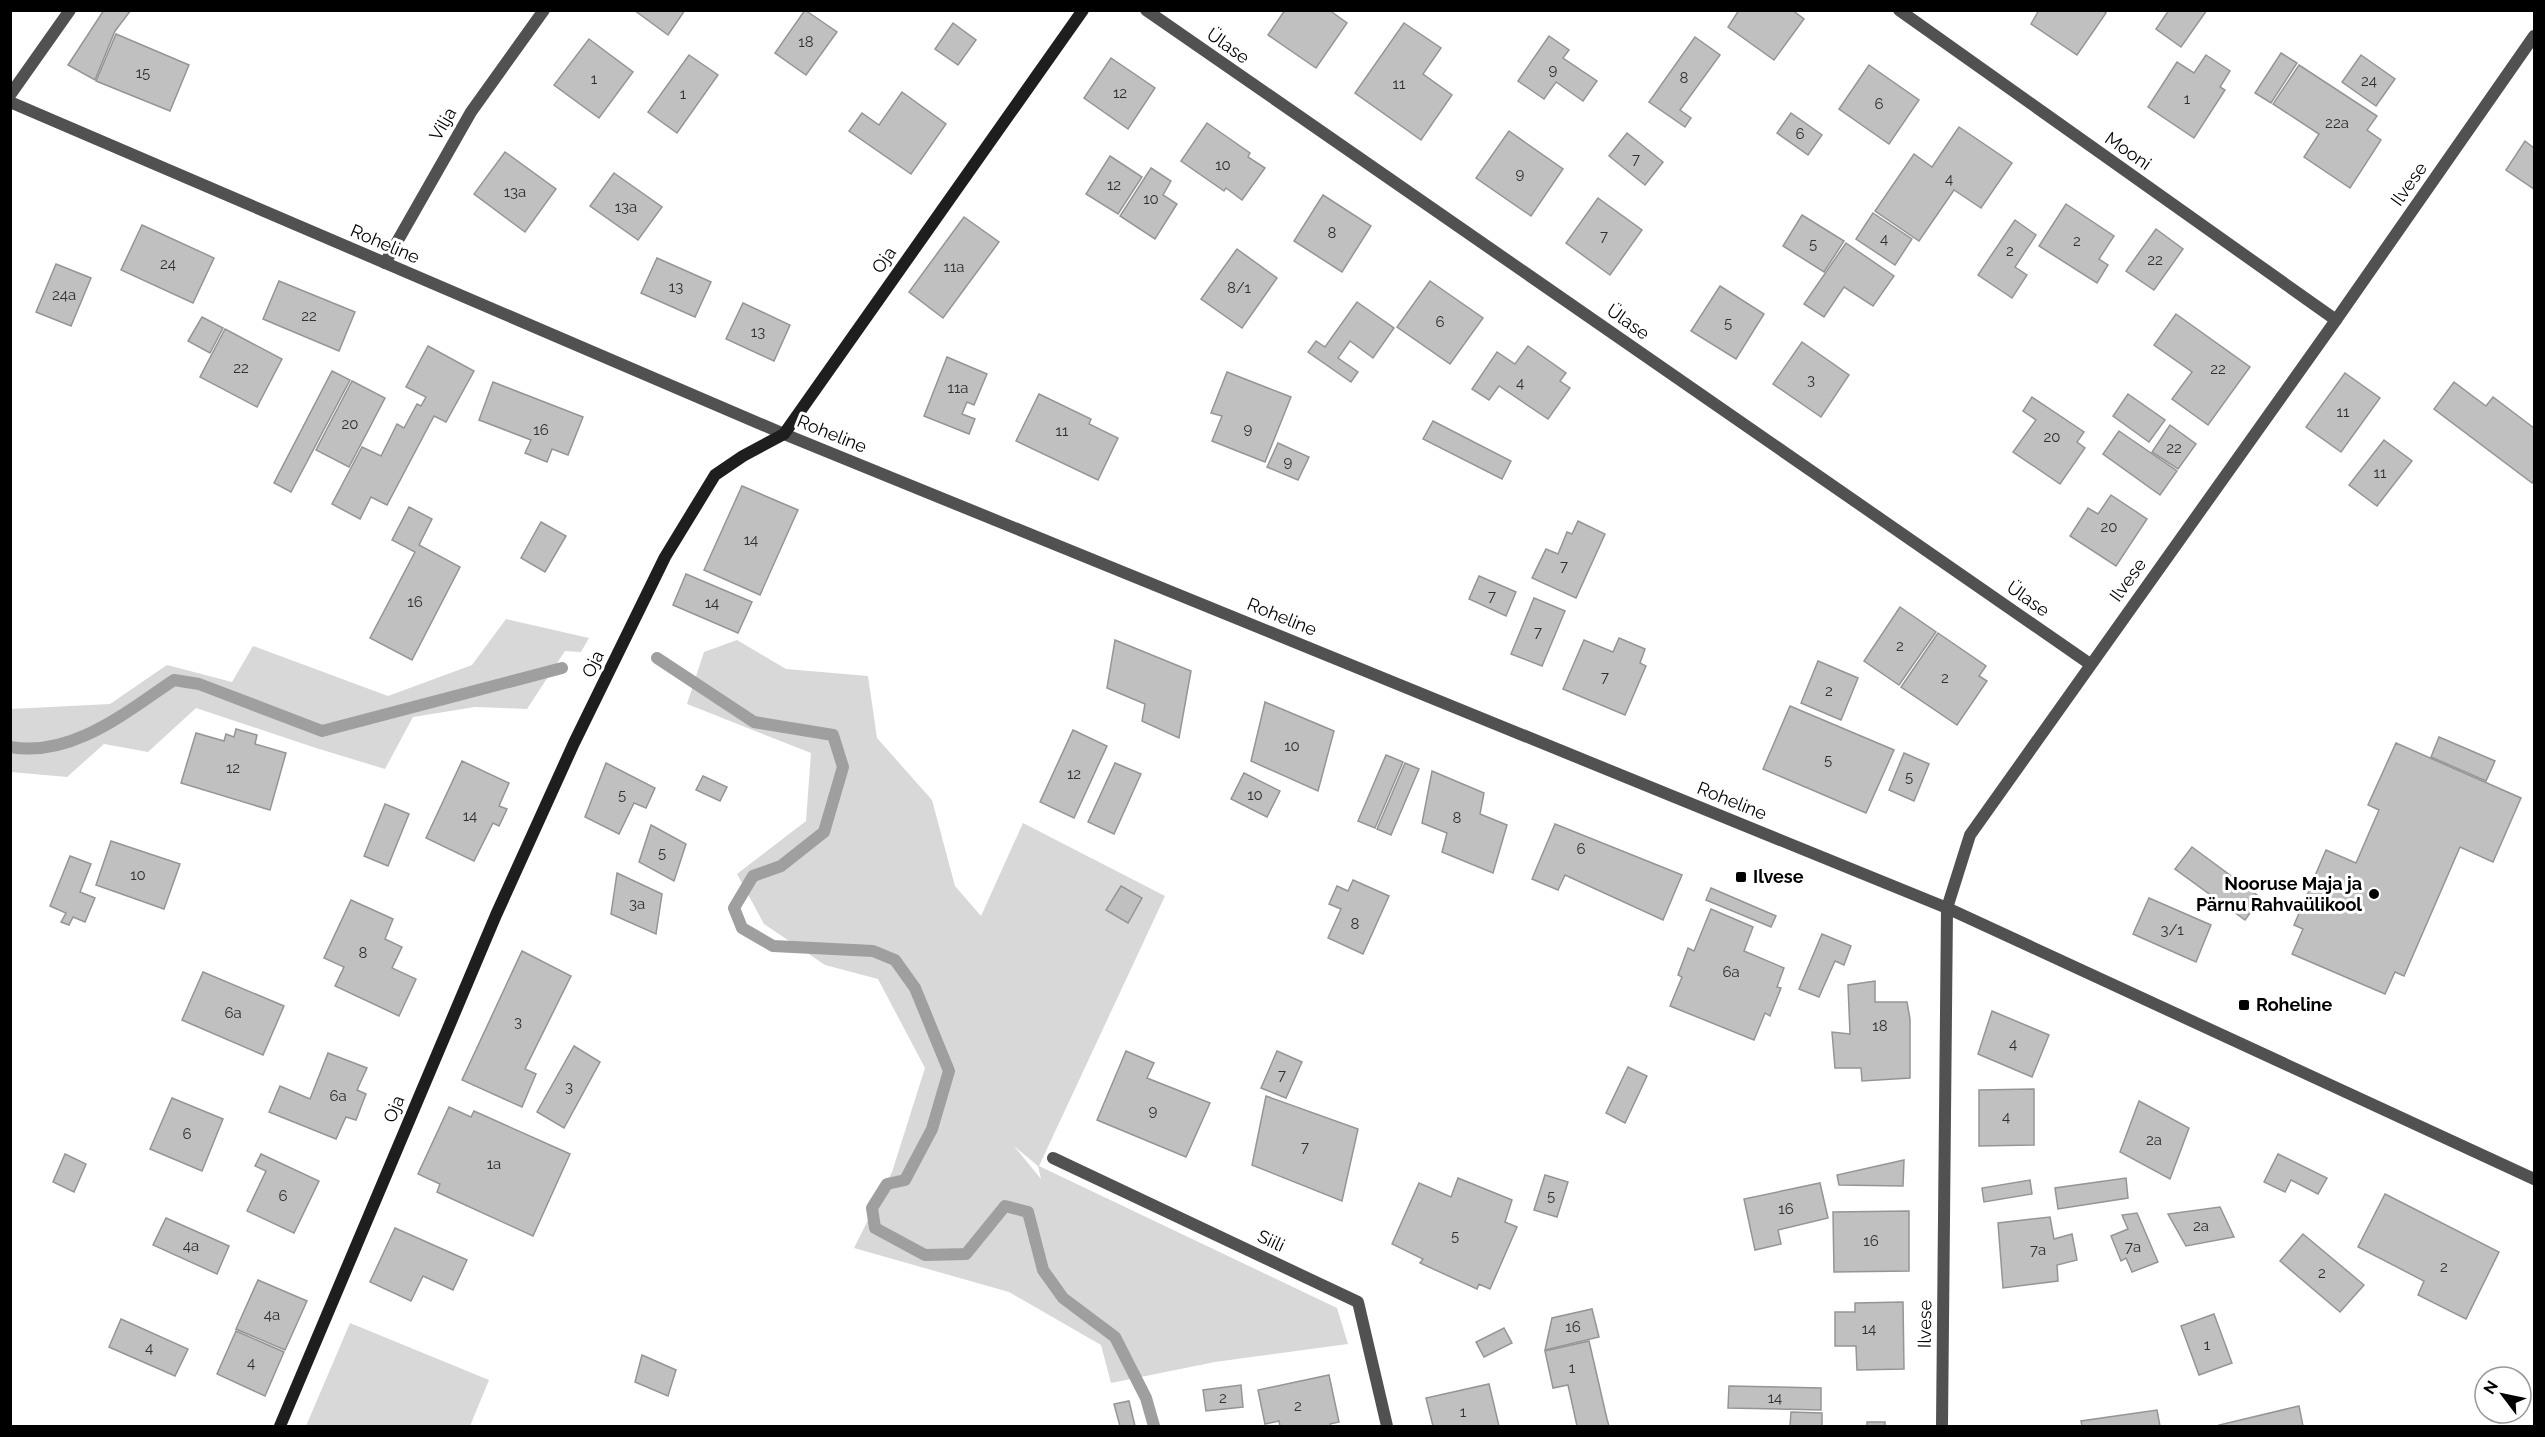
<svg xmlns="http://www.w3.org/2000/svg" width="2545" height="1437" font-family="Raleway,sans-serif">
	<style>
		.green { fill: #d8d8d8; fill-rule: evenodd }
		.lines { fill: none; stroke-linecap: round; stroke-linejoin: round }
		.stream { stroke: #9f9f9f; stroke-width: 12 }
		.building { fill: #c0c0c0; stroke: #959595; stroke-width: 1.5 }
		.street { stroke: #515151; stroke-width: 12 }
		.secondary { stroke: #1e1e1e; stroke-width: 12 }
		.poi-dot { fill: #000; stroke: #fff; stroke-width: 2 }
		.labels { text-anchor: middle; stroke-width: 6; stroke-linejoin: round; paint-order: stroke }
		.number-label { font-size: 15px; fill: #303030 }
		.street-label { font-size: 18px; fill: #000; stroke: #fff }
		.poi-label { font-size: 18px; font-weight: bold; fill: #000; stroke: #fff; text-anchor: start }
	</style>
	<rect width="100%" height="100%" fill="#fff"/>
	<g class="green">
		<polygon points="506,619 589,638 581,652 565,651 527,709 475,707 413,717 385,769 316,748 196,708 148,752 104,744 67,777 11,772 11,709 110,704 167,665 232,682 253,646 388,696 472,665"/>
		<path d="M737,640L786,669L868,676L877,738L932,800L955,886L981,916L1023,823L1165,896L1039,1166L1337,1308L1348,1344L1215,1362L1111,1383L1101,1345L1009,1292L854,1248L892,1172L925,1068L878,979L825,965L764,924L737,874L806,821L811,753L687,704L704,652ZM1014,1146L1038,1166L1041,1179Z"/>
		<polygon points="350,1323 489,1380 470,1426 306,1426"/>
	</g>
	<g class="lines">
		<g class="stream">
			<polyline points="657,658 754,722 833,735 843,767 824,832 781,866 753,876 734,908 742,928 773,946 873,951 895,960 915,988 949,1071 932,1129 905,1180 887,1184 872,1208 875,1228 925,1255 966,1254 1005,1206 1028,1212 1043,1270 1063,1298 1115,1337 1146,1398 1154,1426"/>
			<path d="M10,747C72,758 126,712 174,680L199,684L322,731L562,668"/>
		</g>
	</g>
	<g class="building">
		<polygon points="104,10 131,10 115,31 95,80 68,65"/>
		<polygon points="634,10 685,10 668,35"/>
		<polygon points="805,10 837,32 806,75 775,53"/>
		<polygon points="1285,10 1329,10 1347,23 1316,68 1268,35"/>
		<polygon points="1739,10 1792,10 1804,19 1774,60 1728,27"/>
		<polygon points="2039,10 2102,10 2106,13 2077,55 2031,24"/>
		<polygon points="2169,10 2207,10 2181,47 2156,29"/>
		<polygon points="953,23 976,40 958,65 935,49"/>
		<polygon points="1404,23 1441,48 1423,74 1452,95 1421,140 1355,93"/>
		<polygon points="116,34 189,65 170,111 96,81"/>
		<polygon points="1549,36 1569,50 1563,58 1597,81 1583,101 1556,82 1544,99 1518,81"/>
		<polygon points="1695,37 1720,55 1680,110 1691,118 1685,127 1649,102"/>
		<polygon points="589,39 633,72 599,118 554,85"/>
		<polygon points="2281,53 2297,63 2271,103 2255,93"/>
		<polygon points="689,55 718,75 677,133 648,112"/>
		<polygon points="2206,55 2230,71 2220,87 2225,90 2194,138 2148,107 2177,62 2194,73"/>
		<polygon points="2361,55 2395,79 2376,106 2342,82"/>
		<polygon points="1111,58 1155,88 1128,129 1084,98"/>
		<polygon points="1869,65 1919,100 1889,144 1839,109"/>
		<polygon points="2299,65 2377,116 2367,130 2381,140 2350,188 2304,157 2319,134 2273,104"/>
		<polygon points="902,92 946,124 911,174 849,131 862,113 879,125"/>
		<polygon points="1791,113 1822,135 1808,155 1777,133"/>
		<polygon points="1207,123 1250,153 1248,157 1265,168 1242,200 1226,188 1224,191 1181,161"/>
		<polygon points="1959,127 2012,163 1981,208 1954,190 1919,241 1875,211 1914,154 1932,167"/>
		<polygon points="1509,131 1563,169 1531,216 1476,178"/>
		<polygon points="1627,133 1663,162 1645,185 1609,156"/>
		<polygon points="2525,141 2534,148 2534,189 2506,170"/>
		<polygon points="505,152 556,189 525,232 474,194"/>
		<polygon points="1110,156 1142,177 1118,214 1086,194"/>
		<polygon points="1151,168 1171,181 1163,195 1177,204 1155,239 1120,216"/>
		<polygon points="614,173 662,207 638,240 590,206"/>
		<polygon points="1323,195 1371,226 1342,272 1294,241"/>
		<polygon points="1598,198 1642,230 1610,275 1566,243"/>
		<polygon points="2066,204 2114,236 2099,259 2108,265 2097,283 2039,246"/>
		<polygon points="1873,213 1912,239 1895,265 1856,239"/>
		<polygon points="1802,215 1844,241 1824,272 1783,246"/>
		<polygon points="964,217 999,242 943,318 909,292"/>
		<polygon points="2015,220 2036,235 2015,267 2027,275 2012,298 1978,275"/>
		<polygon points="142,225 214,258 193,303 121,270"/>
		<polygon points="2156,229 2183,249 2154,290 2126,271"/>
		<polygon points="1846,243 1894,276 1873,306 1844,287 1824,317 1804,304"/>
		<polygon points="1237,249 1277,278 1242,328 1201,299"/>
		<polygon points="657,258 711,282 695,317 641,293"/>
		<polygon points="56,264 91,278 71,326 36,312"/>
		<polygon points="279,281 355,312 339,351 263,319"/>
		<polygon points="1430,281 1483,318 1450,364 1397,327"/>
		<polygon points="1720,286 1764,314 1736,359 1691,331"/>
		<polygon points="1357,302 1394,328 1373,358 1350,341 1338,358 1358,372 1351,382 1308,352 1316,341 1325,347"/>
		<polygon points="743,303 790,325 774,361 726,339"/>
		<polygon points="2176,314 2250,367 2208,425 2172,399 2192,372 2154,345"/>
		<polygon points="202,317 223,328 210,353 188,341"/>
		<polygon points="225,329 282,359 257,407 200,377"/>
		<polygon points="1802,342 1849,375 1821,417 1773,384"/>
		<polygon points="428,346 474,371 446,422 434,416 387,505 371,497 360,519 332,504 362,447 381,456 397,424 404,428 417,404 421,406 426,397 406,387"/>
		<polygon points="1528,346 1566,373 1560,381 1570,388 1548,419 1499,386 1489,400 1472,389 1497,352 1515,364"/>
		<polygon points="947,357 987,374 974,405 967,402 962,414 975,419 969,434 924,416"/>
		<polygon points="332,371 350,380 291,492 274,483"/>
		<polygon points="1227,372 1291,397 1265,462 1212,441 1222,416 1211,413"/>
		<polygon points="2345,373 2380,398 2341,452 2306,427"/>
		<polygon points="352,381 385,398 349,467 316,450"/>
		<polygon points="493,382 583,417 568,455 552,449 547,462 525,453 531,440 479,420"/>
		<polygon points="2454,382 2486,406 2493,397 2534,428 2534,480 2532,483 2434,409"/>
		<polygon points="1039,394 1091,419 1089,424 1118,438 1098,480 1016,441"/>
		<polygon points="2128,394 2165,420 2149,442 2113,416"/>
		<polygon points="2032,397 2084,432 2077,442 2085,448 2060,484 2013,452 2036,420 2023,411"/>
		<polygon points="1433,421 1511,461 1502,479 1423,439"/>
		<polygon points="2170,425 2196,444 2178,469 2152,452"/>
		<polygon points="2119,431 2177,471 2160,495 2103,454"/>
		<polygon points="2384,440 2412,461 2377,506 2349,485"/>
		<polygon points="1278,443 1309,457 1298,480 1267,467"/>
		<polygon points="742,486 798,510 760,595 704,570"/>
		<polygon points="2111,495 2147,519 2116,566 2070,536 2088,508 2098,514"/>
		<polygon points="409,507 432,519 419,545 460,567 412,660 370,638 415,552 392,540"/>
		<polygon points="1578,521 1605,534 1576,598 1532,578 1546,549 1558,554 1567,532 1572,534"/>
		<polygon points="541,522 566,536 545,572 521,558"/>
		<polygon points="686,574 752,602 738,633 673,605"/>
		<polygon points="1479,576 1516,592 1506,616 1469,599"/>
		<polygon points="1534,598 1565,611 1542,666 1511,654"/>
		<polygon points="1900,607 1936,632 1899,685 1864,661"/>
		<polygon points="1938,633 1986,666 1979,676 1987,681 1957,725 1901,687"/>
		<polygon points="1619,638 1645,649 1640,663 1646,666 1625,715 1563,689 1584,640 1613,652"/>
		<polygon points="1115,640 1191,671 1179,738 1142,721 1145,704 1107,688"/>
		<polygon points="1818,661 1858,678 1841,720 1801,703"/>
		<polygon points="1265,702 1334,731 1318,791 1251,761"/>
		<polygon points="1790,706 1894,750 1866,813 1763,769"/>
		<polygon points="236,729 257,735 255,744 286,753 270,810 181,783 196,733 224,741 226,734 234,737"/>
		<polygon points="1073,730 1107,746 1074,818 1040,802"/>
		<polygon points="2439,737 2495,761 2486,781 2431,757"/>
		<polygon points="2396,743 2521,798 2493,862 2460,847 2404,976 2395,972 2385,994 2292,954 2303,929 2294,925 2326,850 2356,863 2379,810 2368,805"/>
		<polygon points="1904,753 1929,764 1914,801 1889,790"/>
		<polygon points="1386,755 1403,762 1375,828 1358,821"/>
		<polygon points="462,761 509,783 499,806 507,809 499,826 493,823 474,861 426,838"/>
		<polygon points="606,763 655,788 646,808 634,803 619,834 585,817"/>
		<polygon points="1115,763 1141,774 1114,834 1088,822"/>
		<polygon points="1405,763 1419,769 1391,835 1377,829"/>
		<polygon points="1432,771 1484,793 1480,814 1507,825 1493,873 1442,852 1447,833 1422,823"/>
		<polygon points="1244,773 1280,791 1267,817 1231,799"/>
		<polygon points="703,776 727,787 720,801 696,790"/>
		<polygon points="385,804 409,814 388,866 364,856"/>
		<polygon points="1555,824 1682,875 1663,920 1565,875 1558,890 1532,879"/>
		<polygon points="651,825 686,844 674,881 639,862"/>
		<polygon points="111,841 180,864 164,909 96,885"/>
		<polygon points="2192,847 2261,898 2245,920 2175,869"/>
		<polygon points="70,856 91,864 80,892 95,898 85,922 73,917 69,925 61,922 66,913 50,906"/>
		<polygon points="617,873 662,894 656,934 611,914"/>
		<polygon points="1353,880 1389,896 1363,954 1328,938 1341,909 1329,904 1337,886 1348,891"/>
		<polygon points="1121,886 1142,898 1128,923 1106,910"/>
		<polygon points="1711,888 1776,916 1771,927 1706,900"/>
		<polygon points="2149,898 2211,925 2196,962 2133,934"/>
		<polygon points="351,900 393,919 385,939 402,947 392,968 416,979 399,1016 335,986 344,967 324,958"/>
		<polygon points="1711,909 1753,927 1744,951 1784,968 1777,987 1781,988 1770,1016 1765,1013 1754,1040 1670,1006 1682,977 1678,975 1688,948 1694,951"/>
		<polygon points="1822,934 1851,946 1844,965 1835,961 1819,997 1799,989"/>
		<polygon points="522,951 571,976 525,1069 536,1074 522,1107 462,1080"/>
		<polygon points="203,972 284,1006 263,1055 182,1020"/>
		<polygon points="1875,981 1875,1002 1907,1002 1910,1019 1910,1078 1862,1081 1861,1068 1835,1068 1832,1032 1850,1034 1848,985"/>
		<polygon points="1992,1011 2049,1035 2032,1077 1978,1054"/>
		<polygon points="574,1046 600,1062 564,1128 537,1112"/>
		<polygon points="1126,1051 1154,1063 1147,1078 1210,1103 1186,1157 1097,1120"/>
		<polygon points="1277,1051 1302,1062 1286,1098 1261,1088"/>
		<polygon points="328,1053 367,1068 357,1090 366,1094 356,1120 346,1117 336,1139 269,1112 280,1086 310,1099"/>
		<polygon points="1628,1067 1647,1076 1625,1123 1606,1113"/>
		<polygon points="2034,1089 2034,1145 1979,1146 1979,1090"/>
		<polygon points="1266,1096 1358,1129 1342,1201 1252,1165"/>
		<polygon points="172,1098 223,1119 202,1171 150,1149"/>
		<polygon points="2139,1101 2189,1128 2170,1179 2120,1152"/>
		<polygon points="449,1107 471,1117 474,1111 570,1154 533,1236 437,1192 440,1184 418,1174"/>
		<polygon points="65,1154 86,1164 74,1192 53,1182"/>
		<polygon points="261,1154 319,1181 294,1233 247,1211 266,1171 255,1166"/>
		<polygon points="2278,1154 2327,1178 2318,1194 2291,1180 2285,1192 2264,1182"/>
		<polygon points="1904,1160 1903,1186 1839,1185 1837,1175"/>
		<polygon points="1545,1175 1568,1182 1557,1217 1534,1210"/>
		<polygon points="1458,1178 1512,1200 1505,1222 1517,1227 1490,1289 1479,1284 1477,1289 1420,1263 1423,1259 1392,1244 1419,1183 1451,1197"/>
		<polygon points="2126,1178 2128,1198 2058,1209 2055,1188"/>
		<polygon points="2030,1180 2032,1194 1984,1202 1982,1188"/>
		<polygon points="1820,1183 1828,1218 1778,1230 1781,1244 1755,1250 1744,1199"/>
		<polygon points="2385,1194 2499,1252 2466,1319 2418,1295 2424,1281 2358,1247"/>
		<polygon points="2220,1207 2234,1237 2186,1246 2168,1214"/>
		<polygon points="1909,1211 1909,1271 1834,1272 1833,1212"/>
		<polygon points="2137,1213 2158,1262 2132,1272 2126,1258 2121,1261 2111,1236 2128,1229 2122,1215"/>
		<polygon points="2050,1217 2054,1239 2072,1234 2077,1260 2057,1265 2058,1281 2003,1288 1998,1223"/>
		<polygon points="166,1218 229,1246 217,1274 153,1245"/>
		<polygon points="395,1228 467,1260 453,1290 423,1276 411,1301 370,1282"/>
		<polygon points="2303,1234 2364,1285 2340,1312 2280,1261"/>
		<polygon points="258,1280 307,1301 285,1350 236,1329"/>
		<polygon points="1903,1302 1904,1369 1857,1370 1856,1346 1835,1346 1835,1312 1855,1312 1855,1303"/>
		<polygon points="1592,1309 1599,1337 1545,1350 1552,1318"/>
		<polygon points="2214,1314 2232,1363 2199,1375 2181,1326"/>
		<polygon points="121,1319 188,1349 175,1376 109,1347"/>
		<polygon points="1504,1328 1512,1343 1484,1357 1476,1342"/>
		<polygon points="236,1331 284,1352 265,1396 217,1374"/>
		<polygon points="1589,1341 1607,1419 1609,1426 1577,1426 1568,1385 1553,1388 1545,1351"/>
		<polygon points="642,1355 676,1370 668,1396 635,1382"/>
		<polygon points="1329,1375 1339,1422 1330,1424 1331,1426 1280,1426 1279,1421 1265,1424 1258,1390"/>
		<polygon points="1489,1384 1499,1426 1433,1426 1426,1398"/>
		<polygon points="1241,1385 1243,1407 1206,1411 1203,1390"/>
		<polygon points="1729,1386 1821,1388 1821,1410 1728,1408"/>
		<polygon points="1129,1401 1135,1426 1120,1426 1114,1404"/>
		<polygon points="2299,1406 2303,1426 2219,1426 2219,1425"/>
		<polygon points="2157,1410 2160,1426 2082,1426 2081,1421"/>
		<polygon points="1791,1412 1822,1413 1822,1426 1790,1426"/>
		<rect x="1867" y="1422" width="18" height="4"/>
	</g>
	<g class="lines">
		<g class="street">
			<polyline points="1146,10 2090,664"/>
			<polyline points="1899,10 2336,320"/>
			<polyline points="10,95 70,10"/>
			<polyline points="10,102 784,434 1947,908 2534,1179"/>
			<polyline points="385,263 471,112 544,10"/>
			<polyline points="1053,1158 1358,1302 1387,1426"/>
			<polyline points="1942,1426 1947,908 1970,835 2336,320 2534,36"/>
		</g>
		<polyline class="secondary" points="280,1426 496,915 574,743 665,557 715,475 743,456 784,434 1083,10"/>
	</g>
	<g class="poi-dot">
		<rect x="1735" y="871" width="12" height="12" rx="3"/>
		<circle cx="2374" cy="894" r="6"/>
		<rect x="2238" y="999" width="12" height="12" rx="3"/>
	</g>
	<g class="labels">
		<g class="number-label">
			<text x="806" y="47">18</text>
			<text x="1553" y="75">9</text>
			<text x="143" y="78">15</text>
			<text x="1684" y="83">8</text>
			<text x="594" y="84">1</text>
			<text x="2369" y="86">24</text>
			<text x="1399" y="89">11</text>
			<text x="1120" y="98">12</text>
			<text x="683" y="99">1</text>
			<text x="2187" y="104">1</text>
			<text x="1879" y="109">6</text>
			<text x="2337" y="128">22a</text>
			<text x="1800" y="139">6</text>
			<text x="1636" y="164">7</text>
			<text x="1223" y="170">10</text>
			<text x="1520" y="179">9</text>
			<text x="1949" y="184">4</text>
			<text x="1114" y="190">12</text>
			<text x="515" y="197">13a</text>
			<text x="1151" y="204">10</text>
			<text x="626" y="212">13a</text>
			<text x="1332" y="238">8</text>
			<text x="1604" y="241">7</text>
			<text x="1884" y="244">4</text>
			<text x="2077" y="246">2</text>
			<text x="1813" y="249">5</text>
			<text x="2010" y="256">2</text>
			<text x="2155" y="265">22</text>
			<text x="168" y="269">24</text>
			<text x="954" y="272">11a</text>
			<text x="676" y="292">13</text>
			<text x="1239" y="293">8/1</text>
			<text x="64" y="300">24a</text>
			<text x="309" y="321">22</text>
			<text x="1440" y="327">6</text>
			<text x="1728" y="328">5</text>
			<text x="758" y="337">13</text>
			<text x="241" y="373">22</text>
			<text x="2218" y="374">22</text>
			<text x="1811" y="385">3</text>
			<text x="1520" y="388">4</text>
			<text x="958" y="393">11a</text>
			<text x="2343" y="417">11</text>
			<text x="350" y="429">20</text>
			<text x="1248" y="434">9</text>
			<text x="541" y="435">16</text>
			<text x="1062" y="436">11</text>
			<text x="2052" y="442">20</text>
			<text x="2174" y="453">22</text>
			<text x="1288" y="467">9</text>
			<text x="2380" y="478">11</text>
			<text x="2109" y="532">20</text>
			<text x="751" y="545">14</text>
			<text x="1564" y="571">7</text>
			<text x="1492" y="601">7</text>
			<text x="415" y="607">16</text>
			<text x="712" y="608">14</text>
			<text x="1538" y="637">7</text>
			<text x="1900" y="651">2</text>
			<text x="1605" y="682">7</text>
			<text x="1945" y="683">2</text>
			<text x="1829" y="696">2</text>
			<text x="1292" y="751">10</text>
			<text x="1828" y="765">5</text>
			<text x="233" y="773">12</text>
			<text x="1074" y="779">12</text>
			<text x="1909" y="782">5</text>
			<text x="622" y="800">5</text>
			<text x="1255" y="800">10</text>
			<text x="470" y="821">14</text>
			<text x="1457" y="823">8</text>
			<text x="1581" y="854">6</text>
			<text x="662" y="858">5</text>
			<text x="138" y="880">10</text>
			<text x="637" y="909">3a</text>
			<text x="1355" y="929">8</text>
			<text x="2172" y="935">3/1</text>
			<text x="363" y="958">8</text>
			<text x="1731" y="977">6a</text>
			<text x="233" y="1018">6a</text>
			<text x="518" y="1027">3</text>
			<text x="1880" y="1031">18</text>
			<text x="2013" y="1049">4</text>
			<text x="1282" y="1080">7</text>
			<text x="569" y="1092">3</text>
			<text x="338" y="1101">6a</text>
			<text x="1153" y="1116">9</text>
			<text x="2006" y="1122">4</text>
			<text x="187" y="1139">6</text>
			<text x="2154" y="1145">2a</text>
			<text x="1305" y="1152">7</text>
			<text x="494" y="1169">1a</text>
			<text x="283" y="1201">6</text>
			<text x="1551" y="1201">5</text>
			<text x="1786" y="1214">16</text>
			<text x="2201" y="1231">2a</text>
			<text x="1455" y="1241">5</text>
			<text x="1871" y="1246">16</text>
			<text x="191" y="1251">4a</text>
			<text x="2133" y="1252">7a</text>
			<text x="2038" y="1255">7a</text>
			<text x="2444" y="1272">2</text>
			<text x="2322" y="1278">2</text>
			<text x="272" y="1320">4a</text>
			<text x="1573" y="1332">16</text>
			<text x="1869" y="1334">14</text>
			<text x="2207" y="1350">1</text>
			<text x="149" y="1353">4</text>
			<text x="251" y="1368">4</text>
			<text x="1572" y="1373">1</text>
			<text x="1223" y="1403">2</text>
			<text x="1775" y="1403">14</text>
			<text x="1298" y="1411">2</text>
			<text x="1463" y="1417">1</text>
		</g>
		<g class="street-label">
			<text transform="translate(1228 46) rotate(35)" y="6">Ülase</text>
			<text transform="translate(443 124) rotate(-60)" y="6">Vilja</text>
			<text transform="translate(2128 151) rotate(35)" y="6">Mooni</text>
			<text transform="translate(2409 184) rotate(-55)" y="6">Ilvese</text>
			<text transform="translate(385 244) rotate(23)" y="6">Roheline</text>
			<text transform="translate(884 260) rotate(-55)" y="6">Oja</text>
			<text transform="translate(1628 322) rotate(35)" y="6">Ülase</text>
			<text transform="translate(832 434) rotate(22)" y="6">Roheline</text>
			<text transform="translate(2128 580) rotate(-54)" y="6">Ilvese</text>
			<text transform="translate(2028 599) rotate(35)" y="6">Ülase</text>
			<text transform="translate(1282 617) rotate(22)" y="6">Roheline</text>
			<text transform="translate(593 664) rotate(-64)" y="6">Oja</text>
			<text transform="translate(1732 801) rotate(22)" y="6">Roheline</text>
			<text transform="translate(394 1109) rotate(-67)" y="6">Oja</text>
			<text transform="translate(1271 1241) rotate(25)" y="6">Siili</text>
			<text transform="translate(1925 1324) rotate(-89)" y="6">Ilvese</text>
		</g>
		<g class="poi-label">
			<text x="1753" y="883">Ilvese</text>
			<text x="2362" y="890" text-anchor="end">Nooruse Maja ja<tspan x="2362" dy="21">Pärnu Rahvaülikool</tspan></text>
			<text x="2256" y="1011">Roheline</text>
		</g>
	</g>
	<rect width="2545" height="1437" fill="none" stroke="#000000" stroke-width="24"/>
	<g transform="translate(2503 1395) rotate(302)"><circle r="28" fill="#ffffff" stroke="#999999" stroke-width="1.5"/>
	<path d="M0-4.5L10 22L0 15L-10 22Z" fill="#000000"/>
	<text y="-9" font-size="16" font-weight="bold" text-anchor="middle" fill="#000000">N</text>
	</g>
</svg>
